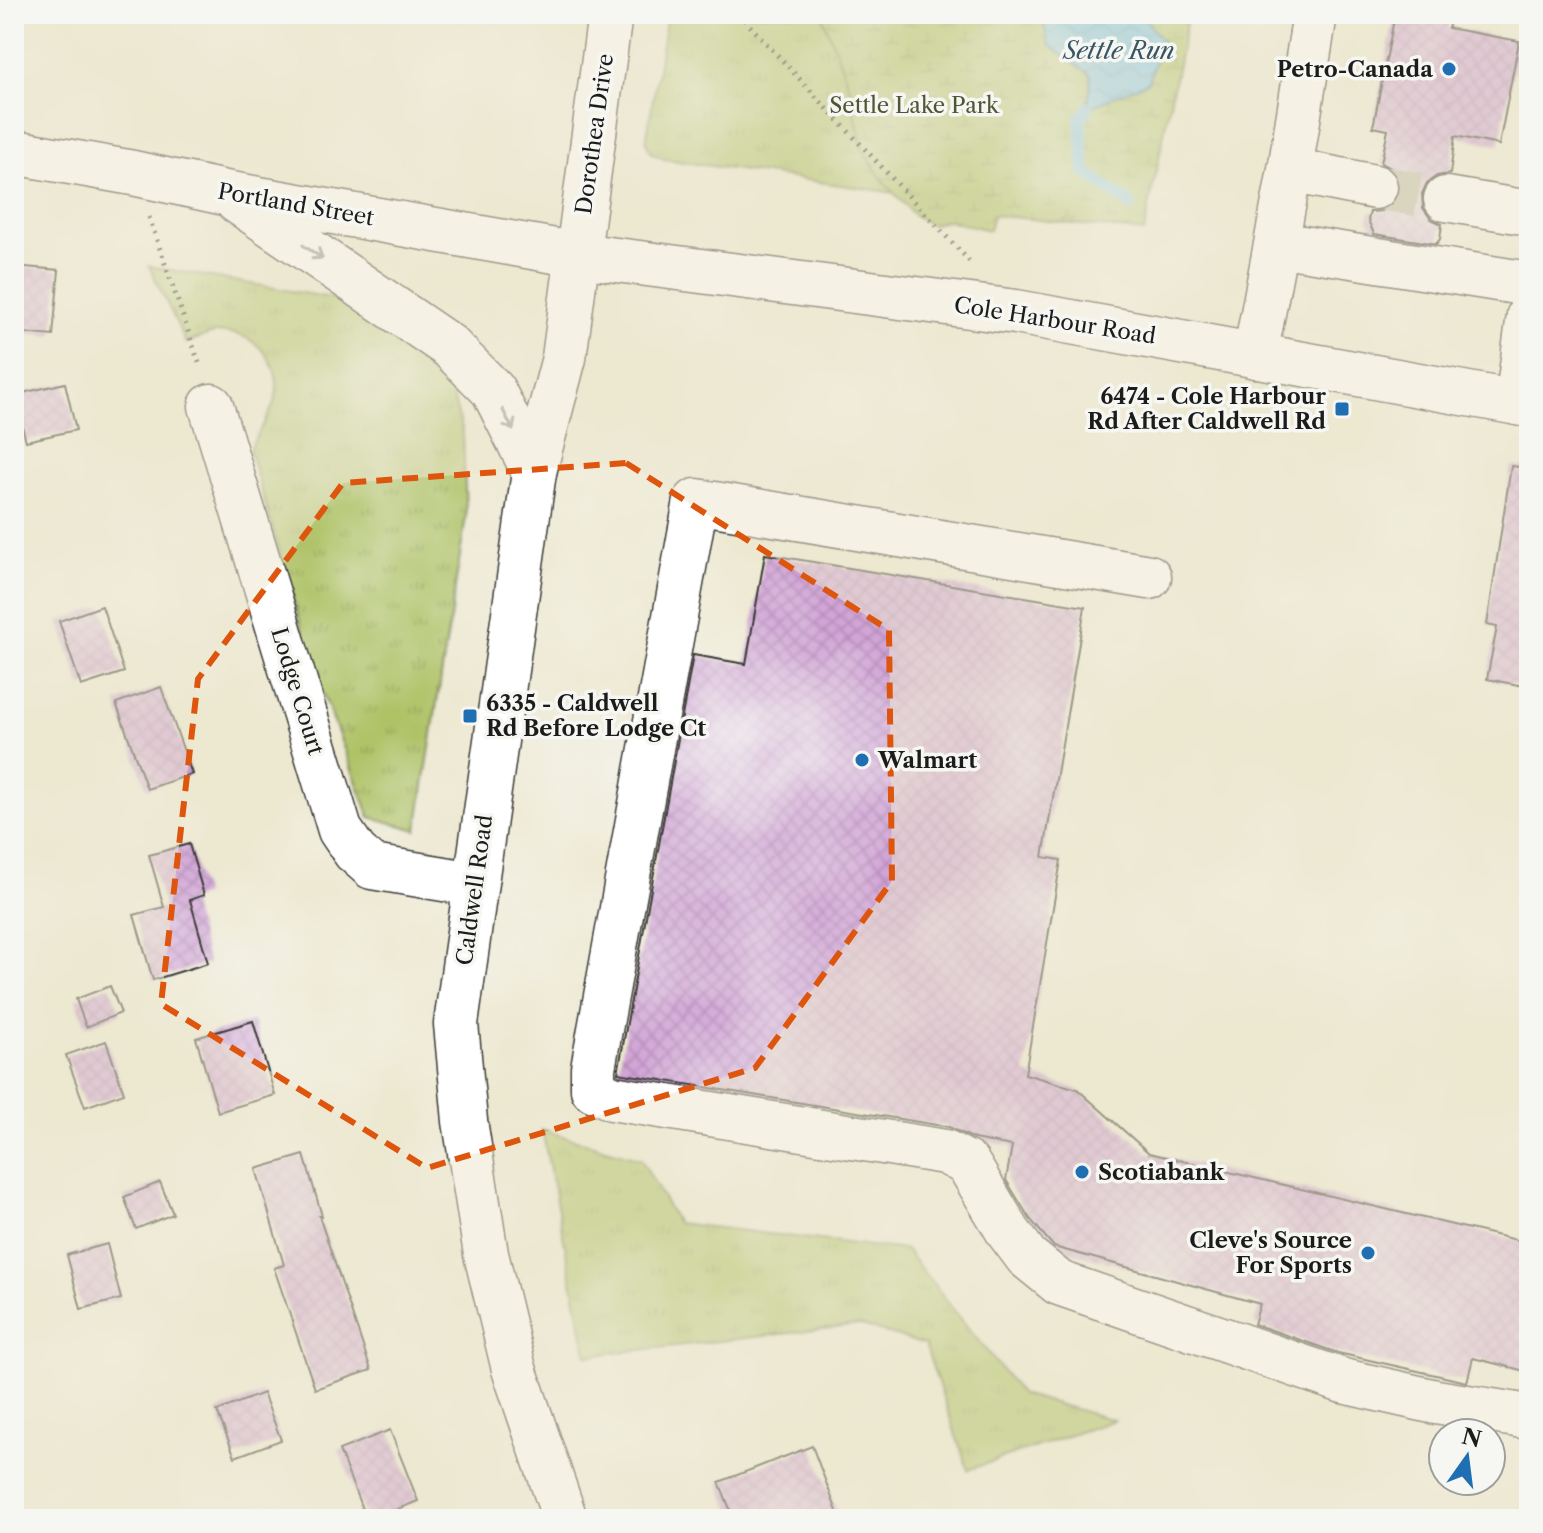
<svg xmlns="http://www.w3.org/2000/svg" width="1543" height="1533" font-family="'Libre Caslon Text',serif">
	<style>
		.grass { fill: url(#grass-tufts); stroke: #666f41; stroke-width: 2 }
		.wetland { fill: url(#wetland-marsh); stroke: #666f41; stroke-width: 2 }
		.water { fill: url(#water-waves); stroke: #466e84; stroke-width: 2 }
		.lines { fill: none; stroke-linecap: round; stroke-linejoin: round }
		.stream { stroke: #6fc1eb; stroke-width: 12 }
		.building { fill: url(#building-cross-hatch) }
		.minor-tunnel { stroke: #c3bfac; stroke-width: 44; stroke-dasharray: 44 22; stroke-linecap: butt }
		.minor-casing { stroke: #3b3b37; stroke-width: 47 }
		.major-casing { stroke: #3b3b37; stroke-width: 47 }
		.path { stroke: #3b3b37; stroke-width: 5; stroke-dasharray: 2 6; stroke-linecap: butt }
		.minor { stroke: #fff; stroke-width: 44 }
		.major { stroke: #fff; stroke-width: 44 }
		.oneway { stroke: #999 }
		.marked { fill: none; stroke: #de560d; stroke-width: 6; stroke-dasharray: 16 10; stroke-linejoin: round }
		.poi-dot { fill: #1f6fb2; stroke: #f6f6f2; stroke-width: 3 }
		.labels { text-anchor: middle; stroke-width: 7; stroke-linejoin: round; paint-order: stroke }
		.poi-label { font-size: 22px; font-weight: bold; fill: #1c1c1c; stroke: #f6f6f2; text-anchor: end }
		.park-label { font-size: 22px; fill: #4f5636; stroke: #f6f6f2 }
		.street-label { font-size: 22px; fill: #1c1c1c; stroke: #f6f6f2 }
		.water-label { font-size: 24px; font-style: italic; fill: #395664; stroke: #f6f6f2 }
	</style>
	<defs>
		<pattern id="grass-tufts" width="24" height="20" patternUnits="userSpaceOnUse" patternTransform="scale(2)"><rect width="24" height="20" fill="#afc266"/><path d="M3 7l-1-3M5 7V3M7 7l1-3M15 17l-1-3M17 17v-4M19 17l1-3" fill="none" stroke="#96a658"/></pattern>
		<pattern id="wetland-marsh" width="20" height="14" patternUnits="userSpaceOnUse" patternTransform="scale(2)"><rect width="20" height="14" fill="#afc266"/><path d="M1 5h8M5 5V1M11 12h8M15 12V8" fill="none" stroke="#96a658"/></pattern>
		<pattern id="water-waves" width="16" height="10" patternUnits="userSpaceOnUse" patternTransform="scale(2)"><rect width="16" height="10" fill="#6fc1eb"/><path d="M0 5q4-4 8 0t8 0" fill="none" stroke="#60a5c9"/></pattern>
		<pattern id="building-cross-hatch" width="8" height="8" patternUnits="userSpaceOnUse" patternTransform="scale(2)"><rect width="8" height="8" fill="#d2a5d7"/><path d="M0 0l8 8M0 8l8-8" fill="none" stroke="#b48db8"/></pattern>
	</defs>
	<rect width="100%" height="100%" fill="#f6f6f2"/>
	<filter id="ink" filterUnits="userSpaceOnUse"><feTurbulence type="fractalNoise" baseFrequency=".0125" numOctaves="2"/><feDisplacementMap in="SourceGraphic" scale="16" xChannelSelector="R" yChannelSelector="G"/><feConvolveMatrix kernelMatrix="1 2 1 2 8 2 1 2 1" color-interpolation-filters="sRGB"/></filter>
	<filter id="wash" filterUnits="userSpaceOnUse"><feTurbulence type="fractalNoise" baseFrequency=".006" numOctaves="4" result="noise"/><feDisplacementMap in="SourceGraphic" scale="32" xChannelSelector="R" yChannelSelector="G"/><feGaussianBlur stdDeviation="1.8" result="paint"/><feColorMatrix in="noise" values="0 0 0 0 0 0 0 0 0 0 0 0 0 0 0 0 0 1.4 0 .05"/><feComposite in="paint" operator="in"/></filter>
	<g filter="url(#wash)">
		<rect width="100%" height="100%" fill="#ede8d0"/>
		<g class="grass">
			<polygon points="667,14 964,14 894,193 664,159 651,153 646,142"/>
			<path d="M149,266L365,304L410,337L449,383L463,432L466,517L417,830L370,817L314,670L249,449C257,435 267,420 273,405C288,368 256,328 216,333C206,334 196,340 186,343Z"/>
			<polygon points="542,1130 641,1159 677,1223 906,1250 1021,1394 1114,1420 968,1470 925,1345 860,1325 587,1356"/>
		</g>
		<polygon class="wetland" points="822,14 1188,14 1144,232 993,215 989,230 947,220 931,225 914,215 885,183 863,151 849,87"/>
		<polygon class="water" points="1041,14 1141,14 1162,41 1148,82 1088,108 1091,75 1049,45"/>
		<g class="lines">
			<polyline class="stream" points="1088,108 1080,119 1085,171 1131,205"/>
		</g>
		<g id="blocks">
			<g class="building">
				<polygon points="1395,14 1450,23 1448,28 1519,41 1499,145 1455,136 1450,174 1437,176 1427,183 1422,194 1423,208 1431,219 1442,224 1440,239 1436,244 1374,234 1368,220 1370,212 1382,211 1393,204 1400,191 1398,178 1391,168 1381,163 1388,130 1373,127"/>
				<polygon points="14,266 59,270 53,336 14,332"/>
				<polygon points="65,383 76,430 26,441 14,395"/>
				<polygon points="1511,466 1529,468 1529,687 1487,679 1497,627 1487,625"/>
				<polygon points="765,554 1085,607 1043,857 1061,860 1025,1074 1077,1089 1149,1153 1529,1243 1529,1372 1473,1358 1467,1382 1338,1353 1254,1324 1260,1304 1054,1247 1030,1219 1006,1180 1012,1146 974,1139 949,1127 618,1073 693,655 746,664"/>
				<polygon points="102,606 124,672 81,686 59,621"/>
				<polygon points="161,687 192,774 147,789 116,703"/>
				<polygon points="189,844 204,895 190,900 208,963 153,980 134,915 164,907 149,855"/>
				<polygon points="110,986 121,1013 86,1027 76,999"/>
				<polygon points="253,1021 275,1095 218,1112 196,1038"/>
				<polygon points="106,1041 124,1093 85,1107 66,1055"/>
				<polygon points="304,1155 322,1216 319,1216 371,1370 315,1389 274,1268 284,1265 256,1169"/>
				<polygon points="160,1182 173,1214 136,1229 124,1197"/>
				<polygon points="107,1244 121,1299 81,1309 67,1255"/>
				<polygon points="263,1393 281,1440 235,1457 217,1411"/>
				<polygon points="390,1430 418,1501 373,1519 366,1519 339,1450"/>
				<polygon points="812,1446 840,1519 734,1519 719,1482"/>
			</g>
		</g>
	</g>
	<g filter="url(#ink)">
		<use href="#blocks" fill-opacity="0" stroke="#3b3b37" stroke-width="2"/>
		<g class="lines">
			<polyline class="minor-tunnel" points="1375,187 1446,199"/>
			<defs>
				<g id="minor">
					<polyline points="1290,170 1315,14"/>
					<polyline points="1446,199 1529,213"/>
					<polyline points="1277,244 1529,284"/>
					<polyline points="1255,356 1290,170 1375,187"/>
					<polyline points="1517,403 1529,315"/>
					<polyline points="211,406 340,830 355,852 372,867 474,884"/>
					<polyline points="1149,577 696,501 593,1068 593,1089 612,1098 945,1152 968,1164 1009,1233 1027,1257 1059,1283 1343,1381 1436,1402 1529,1417"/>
					<polyline points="565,1519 514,1369 486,1254 465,1121 456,1024 534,472 564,358 610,14"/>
				</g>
				<g id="major">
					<polyline points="14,152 133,173 225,193 578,255 1016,312 1529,405"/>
					<polyline points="237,201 449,346 493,390 534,472"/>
				</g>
			</defs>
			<use href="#minor" class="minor-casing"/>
			<use href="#major" class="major-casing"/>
			<g class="path">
				<polyline points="739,14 973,265"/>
				<polyline points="149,217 200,366"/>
			</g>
			<use href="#minor" class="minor"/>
			<use href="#major" class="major"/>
		</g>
		<defs><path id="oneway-shaft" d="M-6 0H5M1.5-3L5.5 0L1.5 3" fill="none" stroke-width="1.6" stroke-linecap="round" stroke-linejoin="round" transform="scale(2)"/></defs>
		<g class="oneway">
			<use href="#oneway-shaft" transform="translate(313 252) rotate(34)"/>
			<use href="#oneway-shaft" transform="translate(508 420) rotate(63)"/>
		</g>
	</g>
	<path d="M0 0H1543V1533H0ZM626,463L889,630L892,881L755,1068L427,1168L161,1004L198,679L343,483Z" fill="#ede8d0" fill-opacity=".55" fill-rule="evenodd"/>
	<path class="marked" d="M626,463L889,630L892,881L755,1068L427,1168L161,1004L198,679L343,483Z"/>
	<g class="poi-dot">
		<circle cx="1449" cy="69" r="8"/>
		<rect x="1334" y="401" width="16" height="16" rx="4"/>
		<rect x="462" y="708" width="16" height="16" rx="4"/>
		<circle cx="862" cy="760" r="8"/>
		<circle cx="1082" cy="1172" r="8"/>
		<circle cx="1368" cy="1253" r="8"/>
	</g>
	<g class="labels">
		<g class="poi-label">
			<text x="1433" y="77">Petro-Canada</text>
			<text x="1326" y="404">6474 - Cole Harbour<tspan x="1326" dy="25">Rd After Caldwell Rd</tspan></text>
			<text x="486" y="711" text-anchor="start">6335 - Caldwell<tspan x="486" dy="25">Rd Before Lodge Ct</tspan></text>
			<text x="878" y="768" text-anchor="start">Walmart</text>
			<text x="1098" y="1180" text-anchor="start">Scotiabank</text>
			<text x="1352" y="1248">Cleve's Source<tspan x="1352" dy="25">For Sports</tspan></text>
		</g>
		<g class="park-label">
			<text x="914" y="113">Settle Lake Park</text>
		</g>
		<g class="street-label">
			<text transform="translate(594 134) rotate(-82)" y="8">Dorothea Drive</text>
			<text transform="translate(296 204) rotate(10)" y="8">Portland Street</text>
			<text transform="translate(1055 320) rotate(9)" y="8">Cole Harbour Road</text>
			<text transform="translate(298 691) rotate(73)" y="8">Lodge Court</text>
			<text transform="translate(474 890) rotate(-82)" y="8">Caldwell Road</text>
		</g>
		<g class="water-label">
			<text x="1119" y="59">Settle Run</text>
		</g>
	</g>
	<rect width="1543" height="1533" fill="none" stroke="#f6f6f2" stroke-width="48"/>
	<g transform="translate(1467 1457) rotate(14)"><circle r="38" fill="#f6f6f2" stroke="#9f9f9c" stroke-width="2"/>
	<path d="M0-6L14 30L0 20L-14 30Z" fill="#1f6fb2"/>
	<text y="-12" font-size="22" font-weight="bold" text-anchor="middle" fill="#1c1c1c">N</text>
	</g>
</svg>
